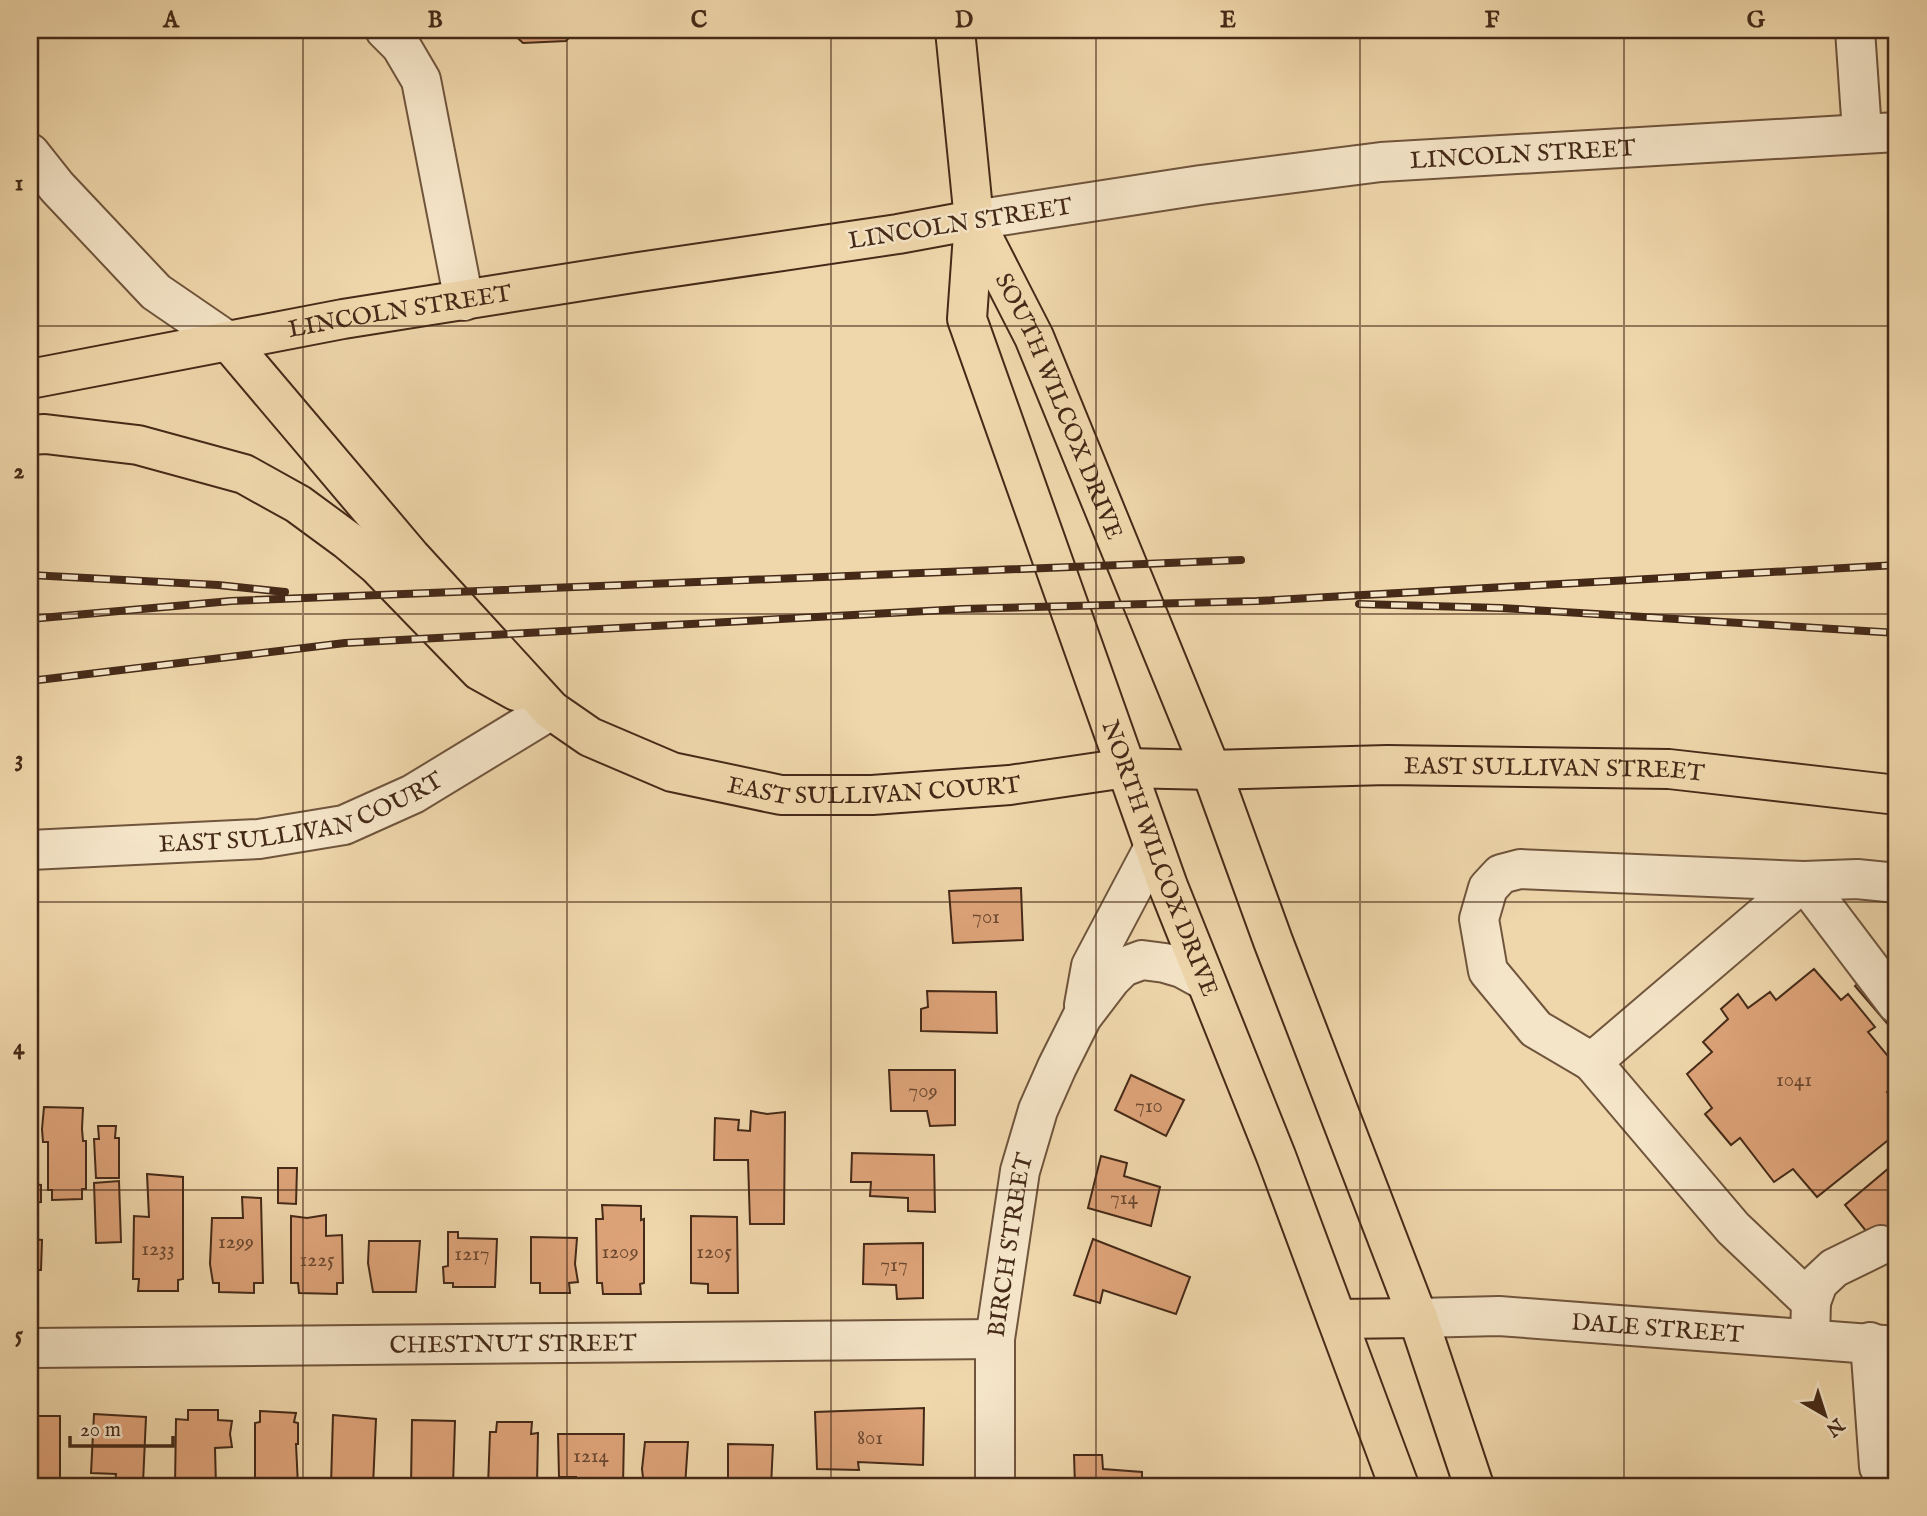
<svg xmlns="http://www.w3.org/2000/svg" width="1927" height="1516" font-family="'IM FELL English',serif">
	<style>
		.building { fill: #dea379; stroke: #452a18; stroke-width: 2 }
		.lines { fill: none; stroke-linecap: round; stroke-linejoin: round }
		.minor-casing { stroke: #70553d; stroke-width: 42 }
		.major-casing { stroke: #452a18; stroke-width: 42 }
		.minor { stroke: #f5e5c8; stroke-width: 38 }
		.major { stroke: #efd7ab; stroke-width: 38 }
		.rail-casing { stroke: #452a18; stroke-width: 8 }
		.rail { stroke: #f5e5c8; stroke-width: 5; stroke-dasharray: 16; stroke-linecap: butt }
		.grid { fill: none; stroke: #452a18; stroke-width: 2; stroke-opacity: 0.55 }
		.labels { text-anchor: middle; stroke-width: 5; stroke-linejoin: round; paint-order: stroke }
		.number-label { font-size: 21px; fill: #6b4830 }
		.street-label { font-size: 24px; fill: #452a18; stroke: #f5e5c8 }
		.neatline { fill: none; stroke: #452a18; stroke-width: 2.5 }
		.grid-label { font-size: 23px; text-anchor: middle; font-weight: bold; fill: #452a18 }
	</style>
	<rect width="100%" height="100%" fill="#efd7ab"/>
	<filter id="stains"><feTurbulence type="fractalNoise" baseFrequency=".00286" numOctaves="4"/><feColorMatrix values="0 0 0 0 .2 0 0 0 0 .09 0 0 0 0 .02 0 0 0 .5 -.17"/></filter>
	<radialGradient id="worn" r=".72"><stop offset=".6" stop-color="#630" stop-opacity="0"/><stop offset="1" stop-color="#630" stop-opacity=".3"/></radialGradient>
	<g class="building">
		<polygon points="509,30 576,30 566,41 523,43"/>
		<polygon points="1021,888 1023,940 953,943 949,891"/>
		<polygon points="1897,949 1897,1035 1855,986"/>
		<polygon points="1814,969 1841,1000 1848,994 1875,1027 1868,1032 1897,1067 1897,1083 1887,1092 1897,1105 1897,1133 1817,1197 1793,1169 1774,1182 1740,1138 1731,1145 1705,1114 1712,1108 1687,1074 1712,1052 1703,1042 1728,1019 1721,1009 1738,994 1748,1008 1770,992 1776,1000"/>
		<polygon points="927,991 996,992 997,1033 921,1031 921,1009 928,1007"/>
		<polygon points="889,1070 955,1070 955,1125 930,1126 927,1111 891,1111"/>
		<polygon points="1131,1075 1184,1100 1166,1136 1115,1110"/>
		<polygon points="44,1107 83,1108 82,1129 83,1141 86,1141 86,1189 82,1189 82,1199 52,1200 52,1190 48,1190 48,1142 43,1142 42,1129"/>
		<polygon points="751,1111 767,1114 785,1112 784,1224 750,1224 748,1160 714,1160 715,1118 739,1120 738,1130 750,1131"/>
		<polygon points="98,1126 116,1126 115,1138 119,1138 119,1178 96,1178 94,1139 99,1139"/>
		<polygon points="852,1153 934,1155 935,1212 908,1211 908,1198 870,1196 871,1182 851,1182"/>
		<polygon points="1101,1156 1127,1163 1124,1176 1160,1187 1151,1226 1088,1208"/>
		<polygon points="278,1168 297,1168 296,1204 278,1203"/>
		<polygon points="1889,1168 1897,1178 1897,1266 1895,1267 1845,1205"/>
		<polygon points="147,1174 183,1177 183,1279 178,1280 178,1291 138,1291 139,1279 133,1279 134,1216 149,1217"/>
		<polygon points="119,1181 121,1242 96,1243 94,1183"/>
		<polygon points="30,1184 41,1185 41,1202 30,1203"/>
		<polygon points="242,1197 261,1198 263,1283 254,1283 254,1293 219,1292 219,1283 213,1283 210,1264 212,1218 243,1218"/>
		<polygon points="602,1205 641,1206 641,1220 644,1219 644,1283 640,1284 641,1294 603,1294 602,1283 597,1283 596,1219 603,1219"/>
		<polygon points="326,1215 326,1236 342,1235 343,1283 337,1283 337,1294 299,1293 298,1283 291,1283 291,1216 307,1218"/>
		<polygon points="691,1216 737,1217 738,1293 708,1293 708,1284 691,1283"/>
		<polygon points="448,1232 458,1232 458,1238 497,1239 495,1287 453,1287 453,1283 444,1283 443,1267 448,1266"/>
		<polygon points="531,1237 577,1238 575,1264 578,1282 569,1283 570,1293 540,1293 540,1283 531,1283"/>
		<polygon points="30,1239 42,1240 41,1270 30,1270"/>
		<polygon points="1093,1239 1190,1277 1176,1314 1103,1290 1100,1303 1074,1295"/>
		<polygon points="369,1241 420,1241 416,1292 373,1292 368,1263"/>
		<polygon points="923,1243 923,1298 897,1299 896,1285 863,1284 864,1244"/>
		<polygon points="924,1408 923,1465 858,1462 859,1470 817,1469 815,1412"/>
		<polygon points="188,1410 218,1410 218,1420 232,1421 230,1434 232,1447 215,1448 216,1486 175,1486 176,1419 188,1420"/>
		<polygon points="260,1411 296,1413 294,1422 298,1423 298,1444 296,1444 298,1486 255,1486 255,1423 260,1422"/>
		<polygon points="94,1414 146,1417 143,1483 115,1482 116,1474 91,1473"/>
		<polygon points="333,1415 376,1419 373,1486 331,1485"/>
		<polygon points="30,1416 60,1416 60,1481 54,1481 54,1486 30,1486"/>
		<polygon points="412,1420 455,1421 453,1486 411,1486"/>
		<polygon points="497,1422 532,1422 531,1434 538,1433 537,1486 488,1486 490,1432 496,1432"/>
		<polygon points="558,1434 624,1434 623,1486 576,1486 576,1477 559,1477"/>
		<polygon points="645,1442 688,1442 685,1486 644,1486 642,1469"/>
		<polygon points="728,1444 773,1445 771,1486 728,1486"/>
		<polygon points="1074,1455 1102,1455 1103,1469 1142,1472 1142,1486 1075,1486"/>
		<polygon points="856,1483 922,1484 922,1486 857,1486"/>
	</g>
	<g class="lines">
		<defs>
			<g id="minor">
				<polyline points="385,30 401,46 421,80 464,301"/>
				<polyline points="1855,30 1862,132"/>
				<polyline points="30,153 57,187 156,292 229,342"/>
				<path id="s1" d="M974,220L1201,185L1381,162L1897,132"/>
				<path id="s2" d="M30,850L259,839L344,825L413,794L551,710"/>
				<polyline points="1084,1005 1091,966 1154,847"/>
				<polyline points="1592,1062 1536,1029 1488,971 1479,919 1488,888 1501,874 1520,869 1804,881 1857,879 1897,883"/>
				<polyline points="1811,1302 1818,1283 1834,1268 1881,1245"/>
				<path id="s3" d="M1418,1318L1499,1316L1897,1346"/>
				<polyline points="1810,1338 1811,1302 1733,1228 1592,1062 1804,881 1897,1004"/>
				<polyline points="1870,1342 1879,1467 1891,1486"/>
				<path id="s4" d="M30,1348L995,1339"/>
				<path id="s5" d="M995,1486V1339L1020,1171L1038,1110L1057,1067L1082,1017L1111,979L1123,967L1142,960L1165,963L1182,968L1204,980"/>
			</g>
			<g id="major">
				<path id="s6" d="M955,30L974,220L1034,337L1211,770L1273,941L1418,1318L1474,1486"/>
				<path id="s7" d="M974,220L967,319L1168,886L1276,1156L1399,1486"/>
				<path id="s8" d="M229,342L411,557L551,710L590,737L672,772L781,795H872L1010,785L1126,768L1211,770L1387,765L1669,769L1897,795"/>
				<path id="s9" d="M30,379L343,319L639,272L898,234L974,220"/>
				<polyline points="30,435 45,434 138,445 244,474 298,504 347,540 378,566 480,671 516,691"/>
				<polyline points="1337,1319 1418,1318"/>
			</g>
		</defs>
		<use href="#minor" class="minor-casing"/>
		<use href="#major" class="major-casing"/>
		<use href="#minor" class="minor"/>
		<use href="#major" class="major"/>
		<defs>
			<g id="rail">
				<polyline points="30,575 218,585 285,592"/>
				<polyline points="1359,604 1501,608 1897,633"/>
				<polyline points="30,619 231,601 1241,560"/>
				<polyline points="30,681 345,643 963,609 1257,601 1897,565"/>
			</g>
		</defs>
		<use href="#rail" class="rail-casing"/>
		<use href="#rail" class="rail"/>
	</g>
	<path class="grid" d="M303,30V1486M567,30V1486M831,30V1486M1096,30V1486M1360,30V1486M1624,30V1486M30,326H1897M30,614H1897M30,902H1897M30,1190H1897"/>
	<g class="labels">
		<g class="number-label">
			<text x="986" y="923">701</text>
			<text x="1794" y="1086">1041</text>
			<text x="923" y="1097">709</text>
			<text x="1149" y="1112">710</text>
			<text x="1124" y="1204">714</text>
			<text x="236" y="1248">1299</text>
			<text x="158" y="1255">1233</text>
			<text x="620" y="1258">1209</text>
			<text x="714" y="1258">1205</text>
			<text x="472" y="1260">1217</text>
			<text x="317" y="1266">1225</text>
			<text x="894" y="1271">717</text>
			<text x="870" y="1444">801</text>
			<text x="591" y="1462">1214</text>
		</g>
		<g class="street-label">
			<text dy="8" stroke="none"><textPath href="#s1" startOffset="553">LINCOLN STREET</textPath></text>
			<text transform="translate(960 223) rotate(-9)" y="8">LINCOLN STREET</text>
			<text dy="8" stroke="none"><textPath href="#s9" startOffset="376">LINCOLN STREET</textPath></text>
			<text dy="8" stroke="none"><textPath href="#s6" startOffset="396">SOUTH WILCOX DRIVE</textPath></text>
			<text dy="8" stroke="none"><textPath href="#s8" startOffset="1512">EAST SULLIVAN STREET</textPath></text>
			<text dy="8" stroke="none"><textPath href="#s8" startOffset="830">EAST SULLIVAN COURT</textPath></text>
			<text dy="8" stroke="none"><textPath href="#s2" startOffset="276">EAST SULLIVAN COURT</textPath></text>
			<text dy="8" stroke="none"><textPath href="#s7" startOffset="672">NORTH WILCOX DRIVE</textPath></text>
			<text dy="8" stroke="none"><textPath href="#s5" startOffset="242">BIRCH STREET</textPath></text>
			<text dy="8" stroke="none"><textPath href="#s3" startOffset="240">DALE STREET</textPath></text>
			<text dy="8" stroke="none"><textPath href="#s4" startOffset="483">CHESTNUT STREET</textPath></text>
		</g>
	</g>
	<rect width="1927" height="1516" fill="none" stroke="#efd7ab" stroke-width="77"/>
	<g transform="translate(1825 1415) rotate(141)" stroke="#f5e5c8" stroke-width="5" paint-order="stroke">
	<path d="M0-5L12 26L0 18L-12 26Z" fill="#452a18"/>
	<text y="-10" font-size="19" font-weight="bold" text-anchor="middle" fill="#452a18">N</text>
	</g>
	<path d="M70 1436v10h103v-10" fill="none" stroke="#452a18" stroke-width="3.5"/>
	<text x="80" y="1436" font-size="21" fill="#452a18" stroke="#f5e5c8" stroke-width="5" paint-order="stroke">20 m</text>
	<rect x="38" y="38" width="1850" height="1440" class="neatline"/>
	<g class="grid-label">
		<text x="171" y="27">A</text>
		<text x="435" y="27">B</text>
		<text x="699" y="27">C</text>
		<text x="964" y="27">D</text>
		<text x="1228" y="27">E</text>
		<text x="1492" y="27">F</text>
		<text x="1756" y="27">G</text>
		<text x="19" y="190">1</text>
		<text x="19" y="478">2</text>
		<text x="19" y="766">3</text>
		<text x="19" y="1054">4</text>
		<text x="19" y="1342">5</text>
	</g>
	<rect width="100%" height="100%" filter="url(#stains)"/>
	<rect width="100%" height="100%" fill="url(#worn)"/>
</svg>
